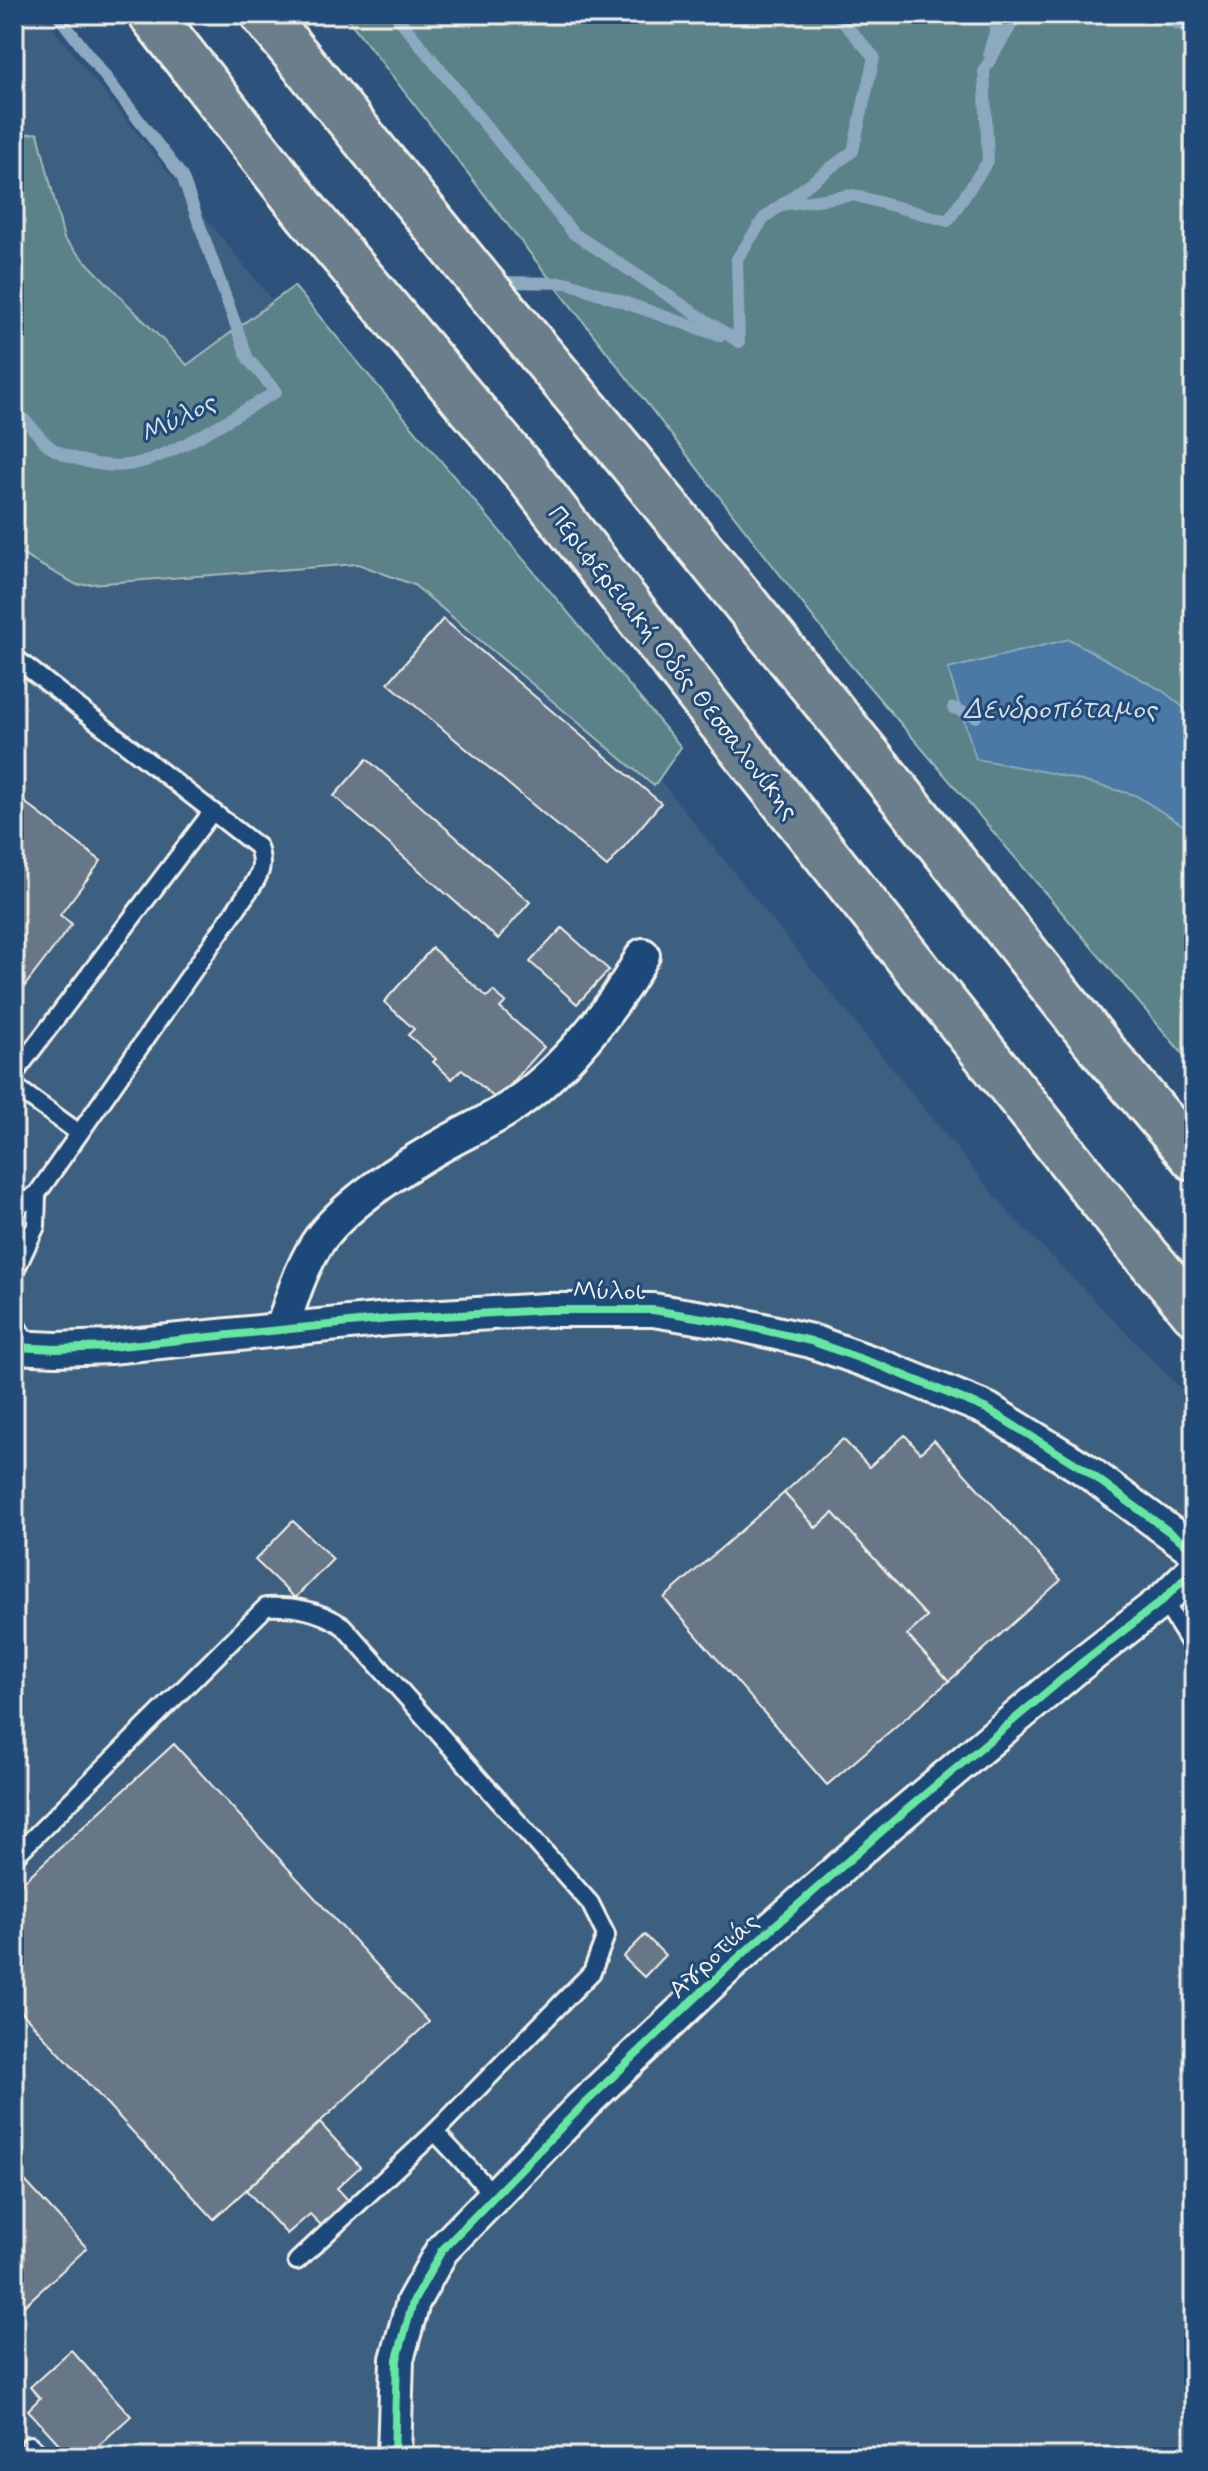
<svg xmlns="http://www.w3.org/2000/svg" width="1208" height="2471" font-family="Mynerve,sans-serif">
	<style>
		.built { fill: #3e5e80 }
		.green { fill: #5a8288; stroke: #a7bab8; stroke-width: 2 }
		.water { fill: #4879a4; stroke: #8da9bf; stroke-width: 2 }
		.lines { fill: none; stroke-linecap: round; stroke-linejoin: round }
		.stream { stroke: #8da9bf; stroke-width: 12 }
		.building { fill: #677787; stroke: #f4f1e8; stroke-width: 2 }
		.lane-casing { stroke: #f4f1e8; stroke-width: 22 }
		.street-casing { stroke: #f4f1e8; stroke-width: 38 }
		.highway-casing { stroke: #f4f1e8; stroke-width: 50 }
		.lane { stroke: #1f4a7a; stroke-width: 16 }
		.street { stroke: #1f4a7a; stroke-width: 32 }
		.highway { stroke: #6b7e8b; stroke-width: 44 }
		.cycleway-casing { stroke: #1f4a7a; stroke-width: 13 }
		.cycleway { stroke: #66e7a1; stroke-width: 8 }
		.labels { text-anchor: middle; stroke-width: 6; stroke-linejoin: round; paint-order: stroke }
		.street-label { font-size: 26px; fill: #f4f1e8; stroke: #1f4a7a }
		.water-label { font-size: 28px; font-style: italic; fill: #dadfde; stroke: #1f4a7a }
	</style>
	<rect width="100%" height="100%" fill="#2d537d"/>
	<filter id="ink" filterUnits="userSpaceOnUse"><feTurbulence type="fractalNoise" baseFrequency=".0125" numOctaves="2"/><feDisplacementMap in="SourceGraphic" scale="16" xChannelSelector="R" yChannelSelector="G"/><feConvolveMatrix kernelMatrix="1 2 1 2 8 2 1 2 1" color-interpolation-filters="sRGB"/></filter>
	<g filter="url(#ink)">
		<polygon class="built" points="14,14 41,14 1008,1212 1194,1402 1194,2457 14,2457"/>
		<g class="green">
			<polygon points="344,14 1194,14 1194,1067 848,662"/>
			<polygon points="38,133 64,239 187,365 294,286 681,747 654,786 414,585 358,564 77,585 17,552 14,546 14,135"/>
		</g>
		<polygon class="water" points="1069,639 1163,691 1194,716 1194,832 1135,795 1051,773 976,759 948,669"/>
		<g class="lines">
			<g class="stream">
				<polyline points="395,14 573,233 739,342"/>
				<polyline points="1148,14 1194,29"/>
				<polyline points="989,53 1000,14"/>
				<polyline points="781,205 853,195 948,221 988,161 984,70 1018,14"/>
				<polyline points="496,282 569,283 720,336"/>
				<polyline points="739,342 737,259 764,218 853,151 874,57 836,14"/>
				<path d="M14,413C32,421 38,441 55,450C73,460 105,468 126,465C168,461 237,413 276,392L248,359L182,176L57,14"/>
				<polyline points="953,708 976,717"/>
			</g>
		</g>
		<g class="building">
			<polygon points="443,619 661,803 607,867 388,683"/>
			<polygon points="367,759 530,902 498,939 334,796"/>
			<polygon points="14,794 101,861 60,915 72,924 14,1000"/>
			<polygon points="562,928 609,970 577,1004 530,962"/>
			<polygon points="432,948 487,997 493,991 506,1002 500,1008 544,1047 497,1100 462,1069 452,1079 433,1062 436,1059 408,1035 414,1029 384,1002"/>
			<polygon points="905,1435 920,1453 934,1440 1061,1580 949,1681 907,1635 927,1617 833,1513 816,1528 784,1493 843,1439 869,1467"/>
			<polygon points="784,1493 816,1528 833,1513 927,1617 907,1635 949,1681 827,1785 664,1598"/>
			<polygon points="293,1521 333,1559 295,1598 255,1560"/>
			<polygon points="174,1744 429,2022 214,2219 14,2004 14,1890"/>
			<polygon points="645,1935 665,1955 644,1977 623,1957"/>
			<polygon points="320,2123 360,2167 337,2188 348,2200 321,2225 310,2214 287,2234 246,2190"/>
			<polygon points="14,2169 87,2248 25,2305 14,2294"/>
			<polygon points="71,2350 131,2416 86,2457 71,2457 28,2410 40,2398 30,2387"/>
		</g>
		<g class="lines">
			<defs>
				<g id="lane">
					<path d="M14,657L258,847C263,863 262,871 253,885L37,1194L14,1209"/>
					<polyline points="14,1074 212,812"/>
					<polyline points="14,1086 79,1133"/>
					<polyline points="14,1273 36,1226 37,1194"/>
					<polyline points="14,1321 29,1348"/>
					<polyline points="1163,1600 1194,1649"/>
					<path d="M14,1857L266,1607C296,1606 318,1610 343,1626L590,1903L606,1935L592,1972L435,2132L297,2261"/>
					<polyline points="435,2132 494,2195"/>
					<polyline points="30,2445 42,2457"/>
				</g>
				<g id="street">
					<path d="M282,1329C291,1300 300,1271 316,1245C341,1206 404,1166 444,1144C465,1132 488,1122 508,1109C560,1075 614,1009 643,955"/>
					<polyline points="14,1347 56,1349 110,1347 389,1319 546,1310 653,1310 733,1323 811,1341 881,1366 987,1409 1084,1469 1194,1550"/>
					<polyline points="394,2457 397,2359 413,2302 442,2250 582,2106 729,1966 891,1823 1079,1665 1163,1600 1194,1569"/>
				</g>
				<g id="highway">
					<polyline points="151,14 309,216 525,472 709,708 1135,1242 1194,1312"/>
					<polyline points="263,14 480,281 628,459 907,803 1105,1053 1194,1158"/>
				</g>
			</defs>
			<use href="#lane" class="lane-casing"/>
			<use href="#street" class="street-casing"/>
			<use href="#highway" class="highway-casing"/>
			<use href="#lane" class="lane"/>
			<use href="#street" class="street"/>
			<use href="#highway" class="highway"/>
			<defs>
				<g id="cycleway">
					<polyline points="14,1347 56,1349 110,1347 389,1319 546,1310 653,1310 733,1323 811,1341 881,1366 987,1409 1084,1469 1194,1550"/>
					<polyline points="394,2457 397,2359 413,2302 442,2250 582,2106 729,1966 891,1823 1079,1665 1163,1600 1194,1569"/>
				</g>
			</defs>
			<use href="#cycleway" class="cycleway-casing"/>
			<use href="#cycleway" class="cycleway"/>
		</g>
	</g>
	<g class="labels">
		<g class="street-label">
			<text transform="translate(674 662) rotate(52)" y="9">Περιφερειακή Οδός Θεσσαλονίκης</text>
			<text transform="translate(609 1290) rotate(1)" y="9">Μύλοι</text>
			<text transform="translate(713 1955) rotate(-43)" y="9">Αγροτιάς</text>
		</g>
		<g class="water-label">
			<text transform="translate(177 417) rotate(-26)" y="10">Μύλος</text>
			<text x="1060" y="718">Δενδροπόταμος</text>
		</g>
	</g>
	<rect width="1208" height="2471" fill="none" stroke="#1f4a7a" stroke-width="48"/>
	<rect x="24" y="24" width="1160" height="2423" fill="none" stroke="#f4f1e8" stroke-width="3" filter="url(#ink)"/>
</svg>
